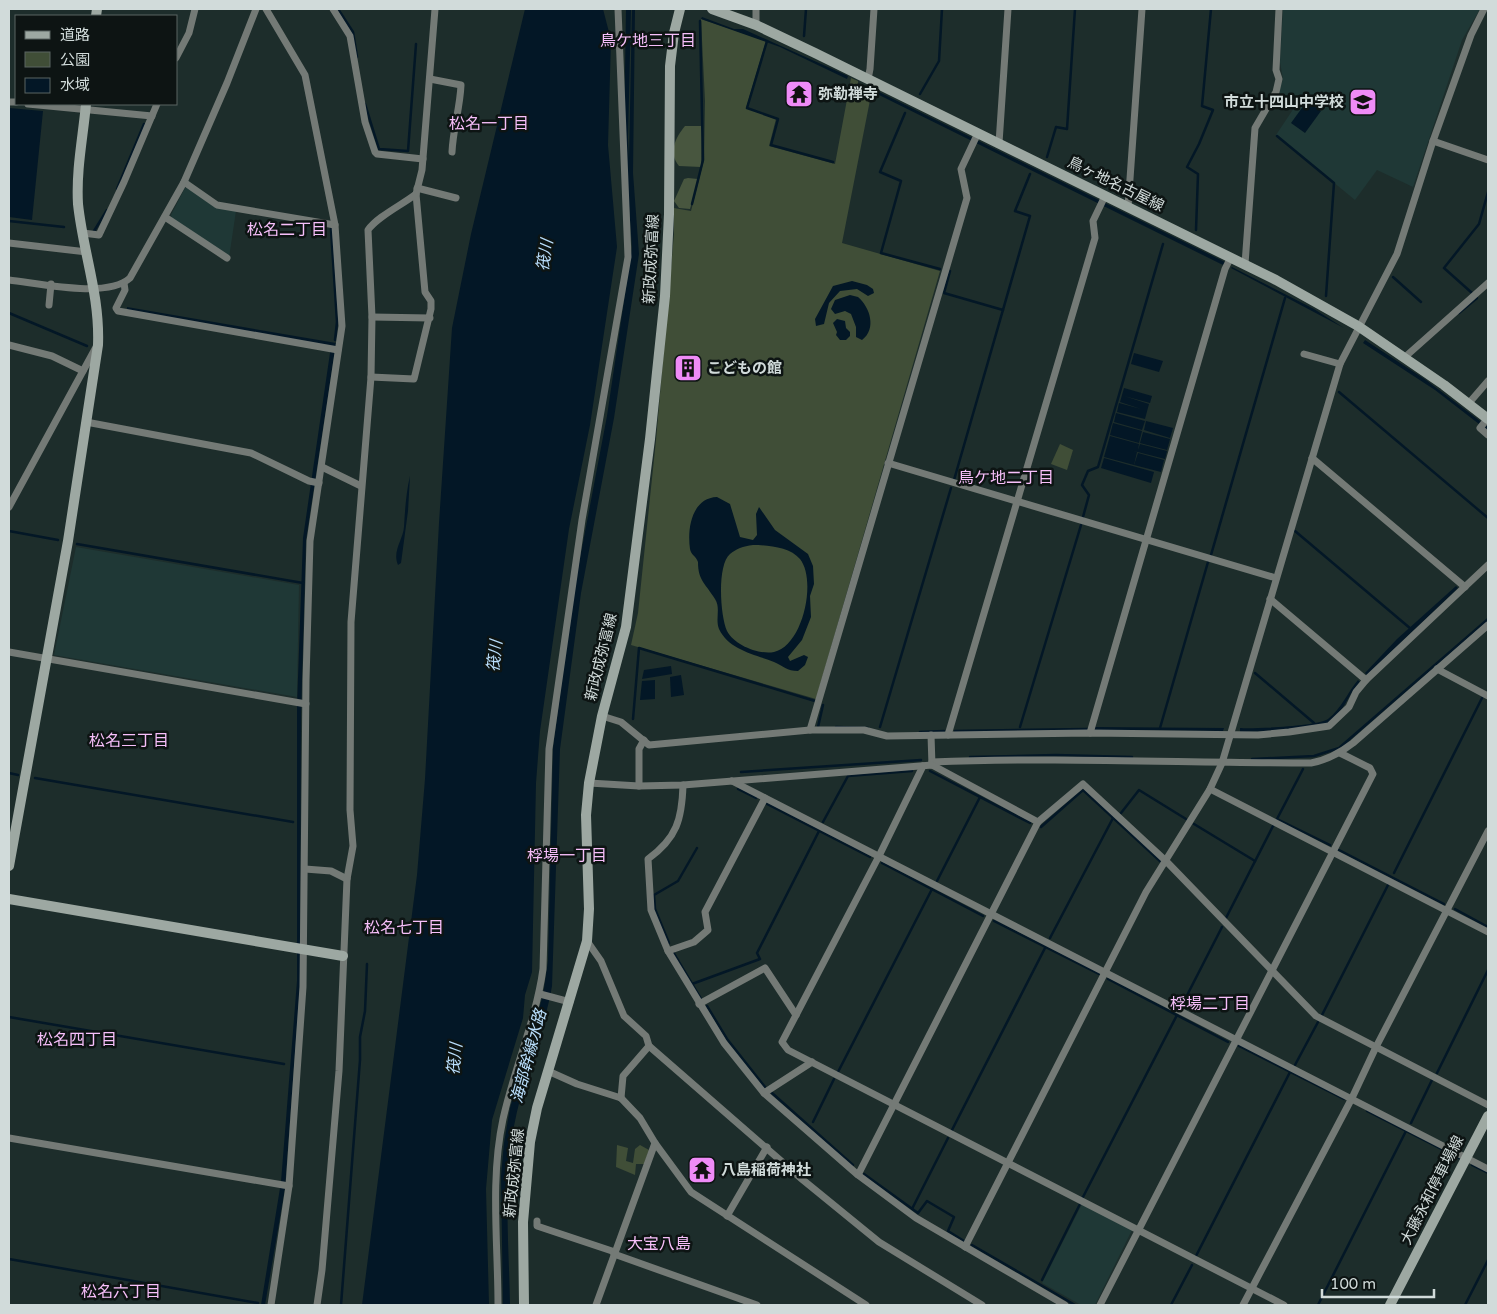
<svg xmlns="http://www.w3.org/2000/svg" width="1497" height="1314" font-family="'Varela Round','Noto Sans JP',sans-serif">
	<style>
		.built { fill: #1f3836 }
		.green { fill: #404e37 }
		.forest { fill: #48563f }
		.water { fill: #031726; fill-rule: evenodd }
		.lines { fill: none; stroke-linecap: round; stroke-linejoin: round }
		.stream { stroke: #031726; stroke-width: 2.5 }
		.street { stroke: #747a76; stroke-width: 7 }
		.secondary { stroke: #9da8a2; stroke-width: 10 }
		.labels { text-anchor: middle; stroke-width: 5; stroke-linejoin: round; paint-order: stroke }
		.poi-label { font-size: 15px; font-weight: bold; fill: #d1dbda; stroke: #0d1413; text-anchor: start }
		.street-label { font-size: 15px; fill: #d1dbda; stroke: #0d1413 }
		.neighbourhood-label { font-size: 16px; fill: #f7bffa; stroke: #0d1413 }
		.water-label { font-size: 16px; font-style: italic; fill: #bbe0fe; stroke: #0d1413 }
	</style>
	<rect width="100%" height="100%" fill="#1d2d2b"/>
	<g class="built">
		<polygon points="1283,9 1480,9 1462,40 1413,187 1377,170 1355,200 1276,135 1294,108 1277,96 1283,79 1280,62"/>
		<polygon points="187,187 236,211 229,258 172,218 171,215 185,188"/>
		<polygon points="76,547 299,585 297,697 54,655"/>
		<polygon points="1082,1204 1132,1230 1095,1305 1081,1305 1042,1283"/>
	</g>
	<g class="green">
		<polygon points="701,19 766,41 746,108 776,119 769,146 835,164 851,78 858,81 858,88 871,95 842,243 940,271 816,699 631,645 638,613 656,440 674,234 674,208 691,211 704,160 705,101"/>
		<polygon points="1060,444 1073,450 1067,470 1051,464"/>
		<polygon points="617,1145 628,1148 626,1161 633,1163 635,1149 640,1145 649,1150 644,1164 636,1164 635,1175 616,1167"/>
	</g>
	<g class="forest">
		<path d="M685,126H702L701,167L679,166C668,153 675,138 685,126Z"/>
		<polygon points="688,178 698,179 690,209 679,208 674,201 684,179"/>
	</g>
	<g class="water">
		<polygon points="525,9 603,9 611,40 608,145 617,247 590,425 569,529 540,731 536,783 532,972 525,995 523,1018 492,1120 486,1189 489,1305 362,1305 417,875 425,779 439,523 452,328 471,234"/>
		<path d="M626,9H631L628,138L629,159L632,9H635L633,173L639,254L614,418L581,593L560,749L552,986C544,1033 523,1078 514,1126C503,1184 509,1246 510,1305H503L501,1176L504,1143L510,1108L543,995L548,961L553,748L574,590L607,416L632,247L624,137Z"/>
		<polygon points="702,17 734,29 743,29 848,76 847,79 780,47 701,19"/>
		<polygon points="875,90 1225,262 1223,265 875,93"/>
		<polygon points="1307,101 1321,111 1305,133 1291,123"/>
		<polygon points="9,108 43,111 32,220 9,217"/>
		<polygon points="1232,267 1314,309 1344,328 1231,268"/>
		<polygon points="852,281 867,285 873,289 874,293 868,296 857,289 840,291 829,303 824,324 816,326 815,319 833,286"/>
		<path d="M850,295L858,297C870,307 877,329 862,340L856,337V327L851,314L845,311L835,314L831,309L835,300Z"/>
		<polygon points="127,307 336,343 306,540 301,715 300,985 285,1188 265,1305 261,1305 281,1182 297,981 297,706 303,538 331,346 127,311"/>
		<polygon points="837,319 845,321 846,328 850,332 850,336 846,340 840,340 836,335 837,332 833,323"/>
		<polygon points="1365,340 1426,380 1488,427 1488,431 1435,390 1363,343"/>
		<polygon points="1134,353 1163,361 1159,372 1131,364"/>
		<polygon points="1124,388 1152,396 1150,403 1124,396 1149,404 1145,419 1117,412 1119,403 1141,409 1120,402"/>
		<polygon points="1116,413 1145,421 1142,430 1114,422"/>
		<polygon points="1146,421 1173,428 1170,438 1144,430"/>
		<polygon points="1113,423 1142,431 1139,443 1110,435"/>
		<polygon points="1143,432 1170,439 1167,450 1140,443"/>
		<polygon points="1110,436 1139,444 1138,450 1140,444 1167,451 1165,459 1130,450 1137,452 1134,465 1104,457"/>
		<polygon points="1138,453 1164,460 1161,472 1134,465"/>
		<polygon points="1104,458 1154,472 1151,483 1101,468"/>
		<path d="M410,476L408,511L401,563L398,565C392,551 403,540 404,527C405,510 406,493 410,476Z"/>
		<path d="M717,497L730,504L740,537L753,540L757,535L756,514L759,507L775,530L808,554L813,566L814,584L810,596L811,617L802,640L788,657L790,661L804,655L808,657L805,665L798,671C787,671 783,666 774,662C754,654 729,650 719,629C715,619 721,608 715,599C706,584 698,581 698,562C696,556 691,555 690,549C687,528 692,498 717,497ZM753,545C768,545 790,547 800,559C817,580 803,646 774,652C759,655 734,645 727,631C720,615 717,565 730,554C736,549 743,546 753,545Z"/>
		<polygon points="1456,586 1458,588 1367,675 1365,673 1397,639"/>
		<polygon points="671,666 672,674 642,679 644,670"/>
		<polygon points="681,675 684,695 671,697 670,677"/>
		<polygon points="655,680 655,699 640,700 642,681"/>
		<path d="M1358,680L1360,682C1347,695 1346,710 1329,722C1320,728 1254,732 1240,732V728C1254,729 1319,726 1328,719C1342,708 1347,693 1358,680Z"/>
		<polygon points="1095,727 1224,728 1223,731 1095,730"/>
	</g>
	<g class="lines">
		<g class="stream">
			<polyline points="338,9 353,32 357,57"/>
			<polyline points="804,36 806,9"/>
			<polyline points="767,41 747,108 778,119 771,145 833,162"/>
			<polyline points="920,94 939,61 942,9"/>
			<polyline points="365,104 379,149 408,151 416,44"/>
			<polyline points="905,113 880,172 901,181 881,253 940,269"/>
			<polyline points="1277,136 1334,183 1326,296"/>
			<polyline points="1047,157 1056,127 1067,129 1075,9"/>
			<polyline points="117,189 144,124"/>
			<polyline points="692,204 703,160 700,21"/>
			<polyline points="9,221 64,227"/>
			<polyline points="331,229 337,322 335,340"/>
			<polyline points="1196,230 1198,174 1187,167 1199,144 1213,110 1202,106 1211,9"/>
			<polyline points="94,231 107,210"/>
			<polyline points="950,271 944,293 1003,310"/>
			<polyline points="1393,277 1421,302"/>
			<polyline points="1472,293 1444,268 1479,224 1488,192"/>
			<polyline points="9,313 87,346"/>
			<polyline points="1459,313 1477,298"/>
			<polyline points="1339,392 1488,518"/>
			<polyline points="954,480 1030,216 1015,211 1030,174"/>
			<polyline points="1083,517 1089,495 1082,485 1088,471 1098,467 1163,244"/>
			<polyline points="9,531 58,540"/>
			<polyline points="1295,531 1411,629"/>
			<polyline points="77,544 303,583"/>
			<polyline points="1211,555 1285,298"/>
			<polyline points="1255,673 1314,723"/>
			<polyline points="1488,691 1488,690"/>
			<polyline points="633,719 639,648 815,701"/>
			<polyline points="818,727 823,705"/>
			<polyline points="836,727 868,728"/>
			<polyline points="880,727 951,488"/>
			<polyline points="1020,727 1081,525"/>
			<polyline points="1160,728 1208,562"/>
			<polyline points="955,731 1087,729"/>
			<polyline points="920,732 944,731"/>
			<polyline points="970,757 1056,755 1132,757"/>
			<polyline points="1252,759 1314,756 1339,748 1488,619"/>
			<polyline points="1303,769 1277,819 1330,845"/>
			<polyline points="930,771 1030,823"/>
			<polyline points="741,772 921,760"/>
			<polyline points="9,773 18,775"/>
			<polyline points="35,778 293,822"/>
			<polyline points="738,789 756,798"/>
			<polyline points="767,804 870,857"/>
			<polyline points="1121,813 1139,790 1186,819"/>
			<polyline points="823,822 848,776 912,771"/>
			<polyline points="1194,824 1255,861"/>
			<polyline points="1041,827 1083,790 1161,862"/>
			<polyline points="1339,850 1444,904"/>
			<polyline points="882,863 983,916"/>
			<polyline points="1394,873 1482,698"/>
			<polyline points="937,881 980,797"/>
			<polyline points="1455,909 1488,927"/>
			<polyline points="1226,918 1273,826"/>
			<polyline points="994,921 1099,974"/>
			<polyline points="1050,938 1113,818"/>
			<polyline points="669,943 655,909 654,895 678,881 697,848"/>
			<polyline points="673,952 701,999"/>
			<polyline points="1108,979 1228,1042"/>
			<polyline points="692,984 760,959 757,953 819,831"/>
			<polyline points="707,1006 727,1039 765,1087"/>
			<polyline points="1181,1007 1222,927"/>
			<polyline points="1322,1015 1388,885"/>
			<polyline points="9,1017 284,1064"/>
			<polyline points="1239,1046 1344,1099"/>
			<polyline points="1295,1065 1318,1022"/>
			<polyline points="838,1072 932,889"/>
			<polyline points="1437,1073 1488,970"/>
			<polyline points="772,1093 853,1165"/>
			<polyline points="1367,1111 1459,1158"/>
			<polyline points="813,1122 834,1079"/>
			<polyline points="1411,1123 1432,1080"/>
			<polyline points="952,1130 1045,948"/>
			<polyline points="1472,1165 1488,1173"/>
			<polyline points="864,1174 918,1213 927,1201 954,1217 948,1231 964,1241"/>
			<polyline points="1083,1197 1177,1015"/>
			<polyline points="912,1209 948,1138"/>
			<polyline points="972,1245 1075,1305"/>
			<polyline points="1196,1256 1290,1072"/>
			<polyline points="9,1259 258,1303"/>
			<polyline points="1042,1280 1080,1204"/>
			<polyline points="341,1305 360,1060 360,1037 365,1011 367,964"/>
			<polyline points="1171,1305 1192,1265"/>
			<polyline points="1318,1305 1406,1131"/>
			<polyline points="1465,1305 1488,1260"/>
		</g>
		<g class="street">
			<polyline points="266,9 305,75 335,225 342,326 310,541 306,680 303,987 289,1186 271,1305"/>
			<polyline points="333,9 350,36 365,122 375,152 377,154 423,159"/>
			<polyline points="756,25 756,9"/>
			<polyline points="176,58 189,33 195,9"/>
			<path d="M430,79L461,85C460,108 453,129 452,152"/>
			<polyline points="868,79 870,69 874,9"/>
			<polyline points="9,102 16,102"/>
			<polyline points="28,104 152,116"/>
			<polyline points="1433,141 1488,160"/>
			<polyline points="999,143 1008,9"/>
			<polyline points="184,182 217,205 335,225"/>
			<polyline points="417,188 456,198"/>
			<polyline points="1128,207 1142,9"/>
			<polyline points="165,217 227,258"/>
			<polyline points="83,233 99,235 124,182 157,104"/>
			<polyline points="9,243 87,252"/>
			<polyline points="1245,264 1255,128 1276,92 1279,79 1276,70 1279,9"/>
			<path d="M9,280C38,283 107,299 130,278L184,182L227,83L256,9"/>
			<polyline points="124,283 125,290 116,308 118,311 338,350"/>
			<polyline points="49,305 51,284"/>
			<polyline points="372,317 430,318"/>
			<polyline points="9,345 52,356 83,371"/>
			<polyline points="1304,354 1340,364"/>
			<polyline points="1405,357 1488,283"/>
			<polyline points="371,377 414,379 431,309 431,301 425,292 416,194 422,170 435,9"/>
			<polyline points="1469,403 1488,381"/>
			<polyline points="1488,418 1480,428 1488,435"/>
			<polyline points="86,422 251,453 309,481 319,483"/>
			<polyline points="1312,458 1465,587"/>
			<polyline points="888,463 1276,578"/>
			<polyline points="322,467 361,486"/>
			<polyline points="9,507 95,349"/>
			<polyline points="1270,599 1366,680"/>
			<polyline points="9,652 306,704"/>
			<polyline points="1437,669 1488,696"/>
			<polyline points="602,716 621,722 649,745 810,730 864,730 887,736 1090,733 1258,735 1289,732 1329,726 1349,707 1356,692 1366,680 1488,565"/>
			<polyline points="810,730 967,198 961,169 978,133"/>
			<polyline points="1090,733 1225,269 1231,257"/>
			<polyline points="931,735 932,765"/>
			<polyline points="948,735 1095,238 1093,221 1105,196"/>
			<path d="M932,762C1058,757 1185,763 1311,763C1328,760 1340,753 1353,743L1488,625"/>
			<polyline points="923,766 879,856 782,1042 788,1050 1284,1305"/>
			<polyline points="732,781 1488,1169"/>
			<polyline points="589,783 639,786 683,785 932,765 1038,822"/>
			<path d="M683,785C682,819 677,838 648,859L651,910L668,951L724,1043L764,1093L858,1175L916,1218L1065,1305"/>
			<polyline points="639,786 639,749 644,740"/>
			<polyline points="1210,789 1488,932"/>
			<polyline points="305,869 331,871 347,879"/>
			<polyline points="587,941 601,961 624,1016 646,1036 649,1046 803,1180 879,1242 982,1305"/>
			<polyline points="668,951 694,942 708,930 705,912 765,798"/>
			<polyline points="540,994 570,1002"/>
			<polyline points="699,1004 765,968 796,1015"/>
			<polyline points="548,1071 577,1084 621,1098 640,1118 655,1143 691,1192 866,1305"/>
			<polyline points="764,1093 812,1062"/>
			<polyline points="621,1098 623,1076 649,1046"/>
			<polyline points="9,1138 289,1186"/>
			<polyline points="858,1175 1038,822 1083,784 1166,861 1316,1016 1488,1105"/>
			<polyline points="727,1216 767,1147"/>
			<polyline points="537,1221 537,1226 615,1252"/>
			<polyline points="965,1247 1146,892 1210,789 1222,763 1340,364 1397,254 1433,141 1471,35 1484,9"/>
			<polyline points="614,1254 757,1305"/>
			<path d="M317,1305L322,1270L339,1071L347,879L353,846L350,810L351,622L371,377L372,317L368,230C378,216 402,205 416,194"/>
			<path d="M498,1305C498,1244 490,1179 503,1119C514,1069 536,1020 543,969L549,749L582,520L628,257L618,9"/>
			<polyline points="596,1305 655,1143"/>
			<polyline points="1100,1305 1373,774 1370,768 1340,753"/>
			<polyline points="1243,1305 1352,1098 1376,1047 1488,831"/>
		</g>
		<g class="secondary">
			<polyline points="712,9 756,25 815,53 1276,280 1358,326 1444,385 1488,419"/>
			<polyline points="96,16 97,9"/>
			<path d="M9,866L68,541L98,345C100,295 83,252 78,204C76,170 83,137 86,104"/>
			<polyline points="9,899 343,956"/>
			<polyline points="524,1305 523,1222 530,1142 537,1108 587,941 589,909 586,815 589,783 602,716 626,627 650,439 665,296 669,214 670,66 674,33 680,9"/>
			<polyline points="1390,1305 1488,1116"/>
		</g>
	</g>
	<defs>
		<symbol id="temple-square" viewBox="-11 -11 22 22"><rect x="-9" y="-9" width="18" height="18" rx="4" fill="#ef8bf7" stroke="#0d1413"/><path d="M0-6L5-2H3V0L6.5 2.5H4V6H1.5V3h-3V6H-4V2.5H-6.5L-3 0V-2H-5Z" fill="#111"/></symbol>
		<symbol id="school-square" viewBox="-11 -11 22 22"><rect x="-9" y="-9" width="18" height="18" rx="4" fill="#ef8bf7" stroke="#0d1413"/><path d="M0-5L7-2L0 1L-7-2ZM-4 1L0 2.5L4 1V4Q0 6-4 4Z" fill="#111"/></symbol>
		<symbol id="building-square" viewBox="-11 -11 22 22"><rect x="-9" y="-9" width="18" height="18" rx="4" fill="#ef8bf7" stroke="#0d1413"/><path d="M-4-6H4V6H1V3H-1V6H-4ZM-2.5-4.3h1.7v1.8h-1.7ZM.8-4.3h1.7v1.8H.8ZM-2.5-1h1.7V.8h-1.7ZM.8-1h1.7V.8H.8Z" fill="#111"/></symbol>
	</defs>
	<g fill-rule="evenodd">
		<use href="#temple-square" x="783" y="78" width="32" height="32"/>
		<use href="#school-square" x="1347" y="86" width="32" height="32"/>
		<use href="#building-square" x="672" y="352" width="32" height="32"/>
		<use href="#temple-square" x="686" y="1154" width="32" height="32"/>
	</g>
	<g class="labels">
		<g class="poi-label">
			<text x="818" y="99">弥勒禅寺</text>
			<text x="1344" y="107" text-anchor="end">市立十四山中学校</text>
			<text x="707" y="373">こどもの館</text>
			<text x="721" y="1175">八島稲荷神社</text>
		</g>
		<g class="street-label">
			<text transform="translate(1116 184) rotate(26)" y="5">鳥ヶ地名古屋線</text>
			<text transform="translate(651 259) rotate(-87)" y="5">新政成弥富線</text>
			<text transform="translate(601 657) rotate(-76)" y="5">新政成弥富線</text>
			<text transform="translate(514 1173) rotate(-84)" y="5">新政成弥富線</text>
			<text transform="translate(1432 1190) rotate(-63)" y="5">大藤永和停車場線</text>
		</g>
		<g class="neighbourhood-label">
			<text x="648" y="46">鳥ケ地三丁目</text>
			<text x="489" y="129">松名一丁目</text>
			<text x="287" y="235">松名二丁目</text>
			<text x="1006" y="483">鳥ケ地二丁目</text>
			<text x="129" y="746">松名三丁目</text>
			<text x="567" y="861">桴場一丁目</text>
			<text x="404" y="933">松名七丁目</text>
			<text x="1210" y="1009">桴場二丁目</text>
			<text x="77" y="1045">松名四丁目</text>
			<text x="659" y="1249">大宝八島</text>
			<text x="121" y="1297">松名六丁目</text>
		</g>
		<g class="water-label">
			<text transform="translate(544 255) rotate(-81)" y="6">筏川</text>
			<text transform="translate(494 656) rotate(-84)" y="6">筏川</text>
			<text transform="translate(528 1056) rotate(-75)" y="6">海部幹線水路</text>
			<text transform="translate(454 1059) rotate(-84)" y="6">筏川</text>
		</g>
	</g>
	<rect width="1497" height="1314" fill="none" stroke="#d1dbda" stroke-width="20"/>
	<rect x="15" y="15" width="162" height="90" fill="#0d1413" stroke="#5b6463"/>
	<rect x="25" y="31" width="25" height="8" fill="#9da8a2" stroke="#5b6463"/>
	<text x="60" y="40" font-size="15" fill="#d1dbda">道路</text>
	<rect x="25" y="52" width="25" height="15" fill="#404e37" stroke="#5b6463"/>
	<text x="60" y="65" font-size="15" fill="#d1dbda">公園</text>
	<rect x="25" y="78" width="25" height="15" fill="#031726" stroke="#5b6463"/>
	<text x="60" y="90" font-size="15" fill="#d1dbda">水域</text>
	<path d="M1322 1289v8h112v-8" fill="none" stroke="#d1dbda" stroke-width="2.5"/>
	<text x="1330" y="1289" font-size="15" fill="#d1dbda" stroke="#0d1413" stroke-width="4" paint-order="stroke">100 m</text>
</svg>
